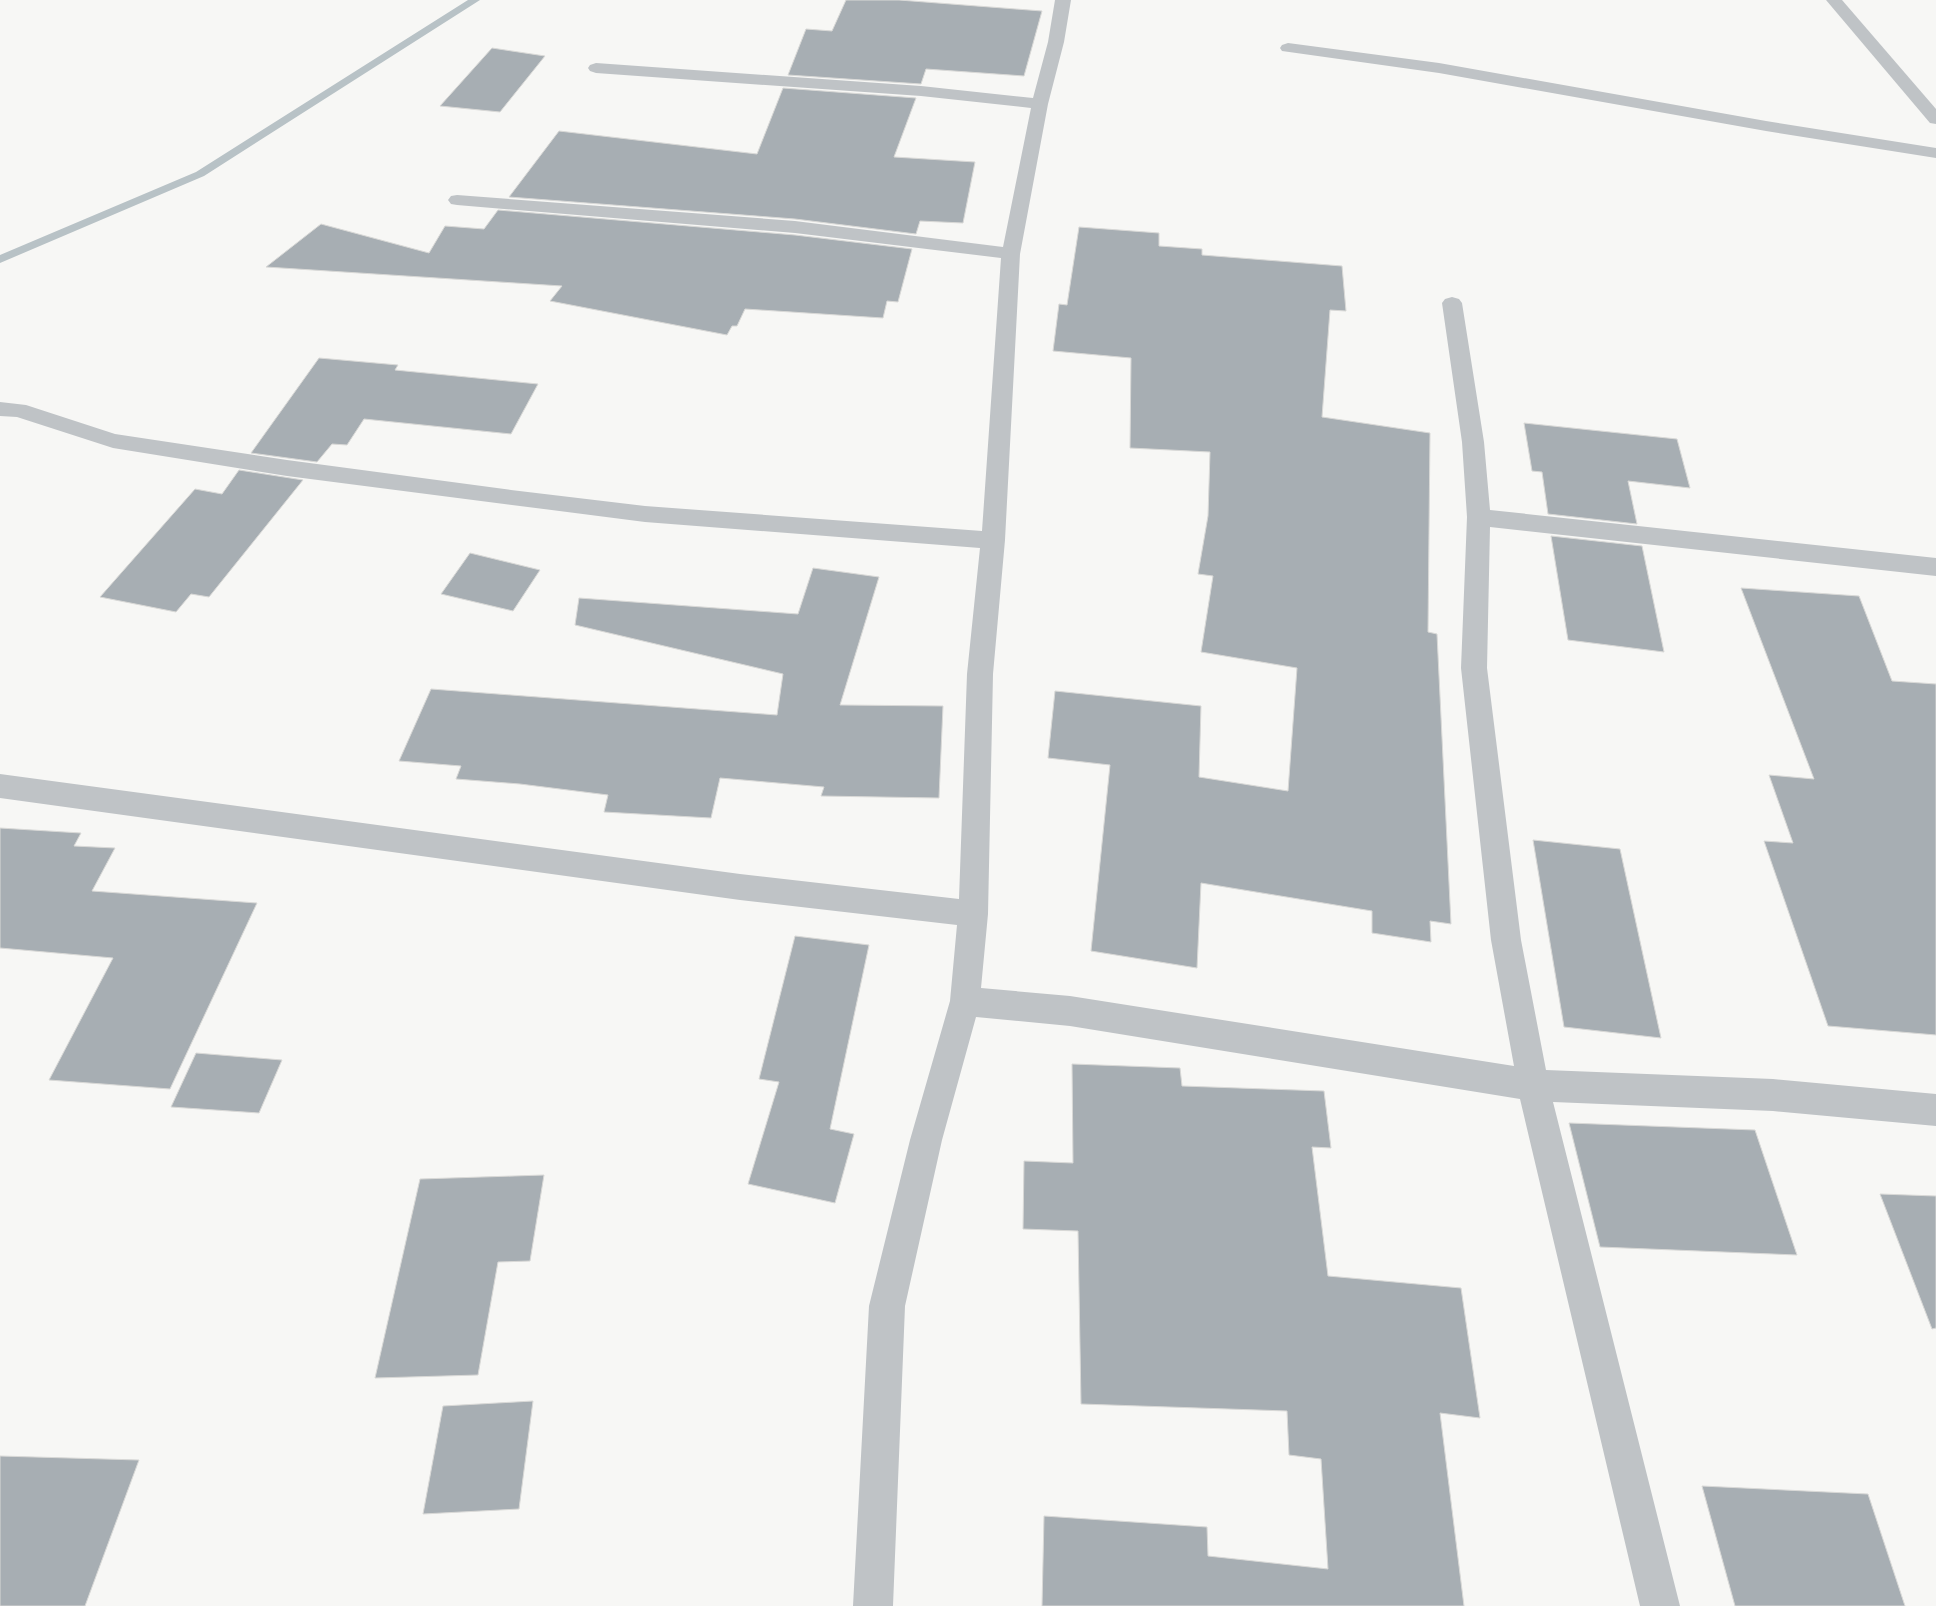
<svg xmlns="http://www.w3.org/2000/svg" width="1936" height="1606" font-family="'Varela Round',sans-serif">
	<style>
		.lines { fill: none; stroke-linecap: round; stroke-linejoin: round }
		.stream { fill: #b8c2c6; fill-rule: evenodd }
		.building { fill: #a7aeb3; stroke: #d9d9d7 }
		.minor { fill: #bfc3c6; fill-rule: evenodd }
	</style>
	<rect width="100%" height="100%" fill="#f7f7f5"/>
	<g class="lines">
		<polygon class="stream" points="468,0 480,0 204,176 0,263 0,255 196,172"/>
	</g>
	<g class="building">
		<polygon points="846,0 899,0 1042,11 1024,76 926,69 921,84 788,75 806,29 832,31"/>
		<polygon points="492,48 545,56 500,112 440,106"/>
		<polygon points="783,88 916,98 894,157 975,162 963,223 920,221 916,234 795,219 509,197 559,131 757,154"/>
		<polygon points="498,210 795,235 912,249 898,302 887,301 883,318 745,309 737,326 732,326 727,335 550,301 562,286 266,267 321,224 429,253 445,226 484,229"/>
		<polygon points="1079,227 1159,233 1159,246 1202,249 1202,255 1342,266 1346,311 1330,310 1322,417 1430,433 1428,632 1437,634 1451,924 1430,921 1431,942 1372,933 1372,911 1201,883 1197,968 1091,951 1110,765 1048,758 1055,691 1201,706 1199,777 1288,791 1297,668 1201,652 1213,576 1198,574 1208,516 1210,452 1130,448 1131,358 1053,351 1059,304 1067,305"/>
		<polygon points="319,358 398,365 395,370 538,384 511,434 364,419 347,445 332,444 317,462 251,453"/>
		<polygon points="1524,423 1677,439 1690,488 1628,481 1637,524 1548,514 1542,472 1532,471"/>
		<polygon points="239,470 303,480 209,597 191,594 176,612 100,597 195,489 222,494"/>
		<polygon points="1551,536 1642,546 1664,652 1568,640"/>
		<polygon points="470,553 540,570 513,611 441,594"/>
		<polygon points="813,568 879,577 840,705 943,706 939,798 821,796 824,787 720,778 711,818 604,812 608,795 520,784 456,779 461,766 399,761 431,689 777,715 783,674 575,625 579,598 798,614"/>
		<polygon points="1741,588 1859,596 1892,681 1936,684 1936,1035 1828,1026 1764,841 1793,843 1769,775 1814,779"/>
		<polygon points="0,828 81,833 74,846 115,848 92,891 257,903 170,1089 49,1080 113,958 0,948"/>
		<polygon points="1533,840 1620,849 1661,1038 1564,1027"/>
		<polygon points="795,936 869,945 830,1129 854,1134 835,1203 748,1184 779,1082 759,1079"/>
		<polygon points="196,1053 282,1060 259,1113 171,1107"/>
		<polygon points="1072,1064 1180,1068 1182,1086 1324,1091 1331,1148 1312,1147 1328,1276 1461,1288 1480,1418 1440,1413 1464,1606 1042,1606 1044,1516 1207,1527 1208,1556 1328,1569 1321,1459 1289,1455 1287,1411 1081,1404 1078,1231 1023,1229 1024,1161 1073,1163"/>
		<polygon points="1569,1123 1755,1130 1797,1255 1600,1247"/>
		<polygon points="544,1175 530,1261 498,1262 478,1375 375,1378 420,1179"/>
		<polygon points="1880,1194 1936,1196 1936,1328 1932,1329"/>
		<polygon points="533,1401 519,1509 423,1514 443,1406"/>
		<polygon points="0,1456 139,1460 85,1606 0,1606"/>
		<polygon points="1702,1486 1868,1494 1905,1606 1735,1606"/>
	</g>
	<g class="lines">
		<g class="minor">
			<polygon points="1055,0 1071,0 1064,42 1048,104 1020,254 1005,540 993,674 988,914 981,988 1070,996 1514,1066 1491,940 1461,668 1467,517 1462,442 1442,303 1445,299 1452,297 1459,299 1462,303 1484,442 1490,510 1936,558 1936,576 1490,527 1487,668 1521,940 1546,1070 1773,1079 1936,1094 1936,1126 1773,1111 1553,1102 1680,1606 1640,1606 1520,1099 1070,1026 976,1017 942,1140 905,1306 893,1606 853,1606 869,1306 910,1140 950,1001 957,925 740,900 0,798 0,774 740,874 959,899 967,674 980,548 645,522 287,476 113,448 17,417 0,416 0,402 26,405 115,434 287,460 511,490 645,506 982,531 1001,258 795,233 457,205 451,204 448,200 451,196 457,195 795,221 1003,247 1031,108 921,96 596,73 590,71 588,68 590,65 596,63 921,86 1033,98 1048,42"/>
			<polygon points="1826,0 1842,0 1936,109 1936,124 1930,123"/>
			<polygon points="1288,43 1439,63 1766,121 1936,148 1936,158 1766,131 1439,73 1282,51 1280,48 1282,45"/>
		</g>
	</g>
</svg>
